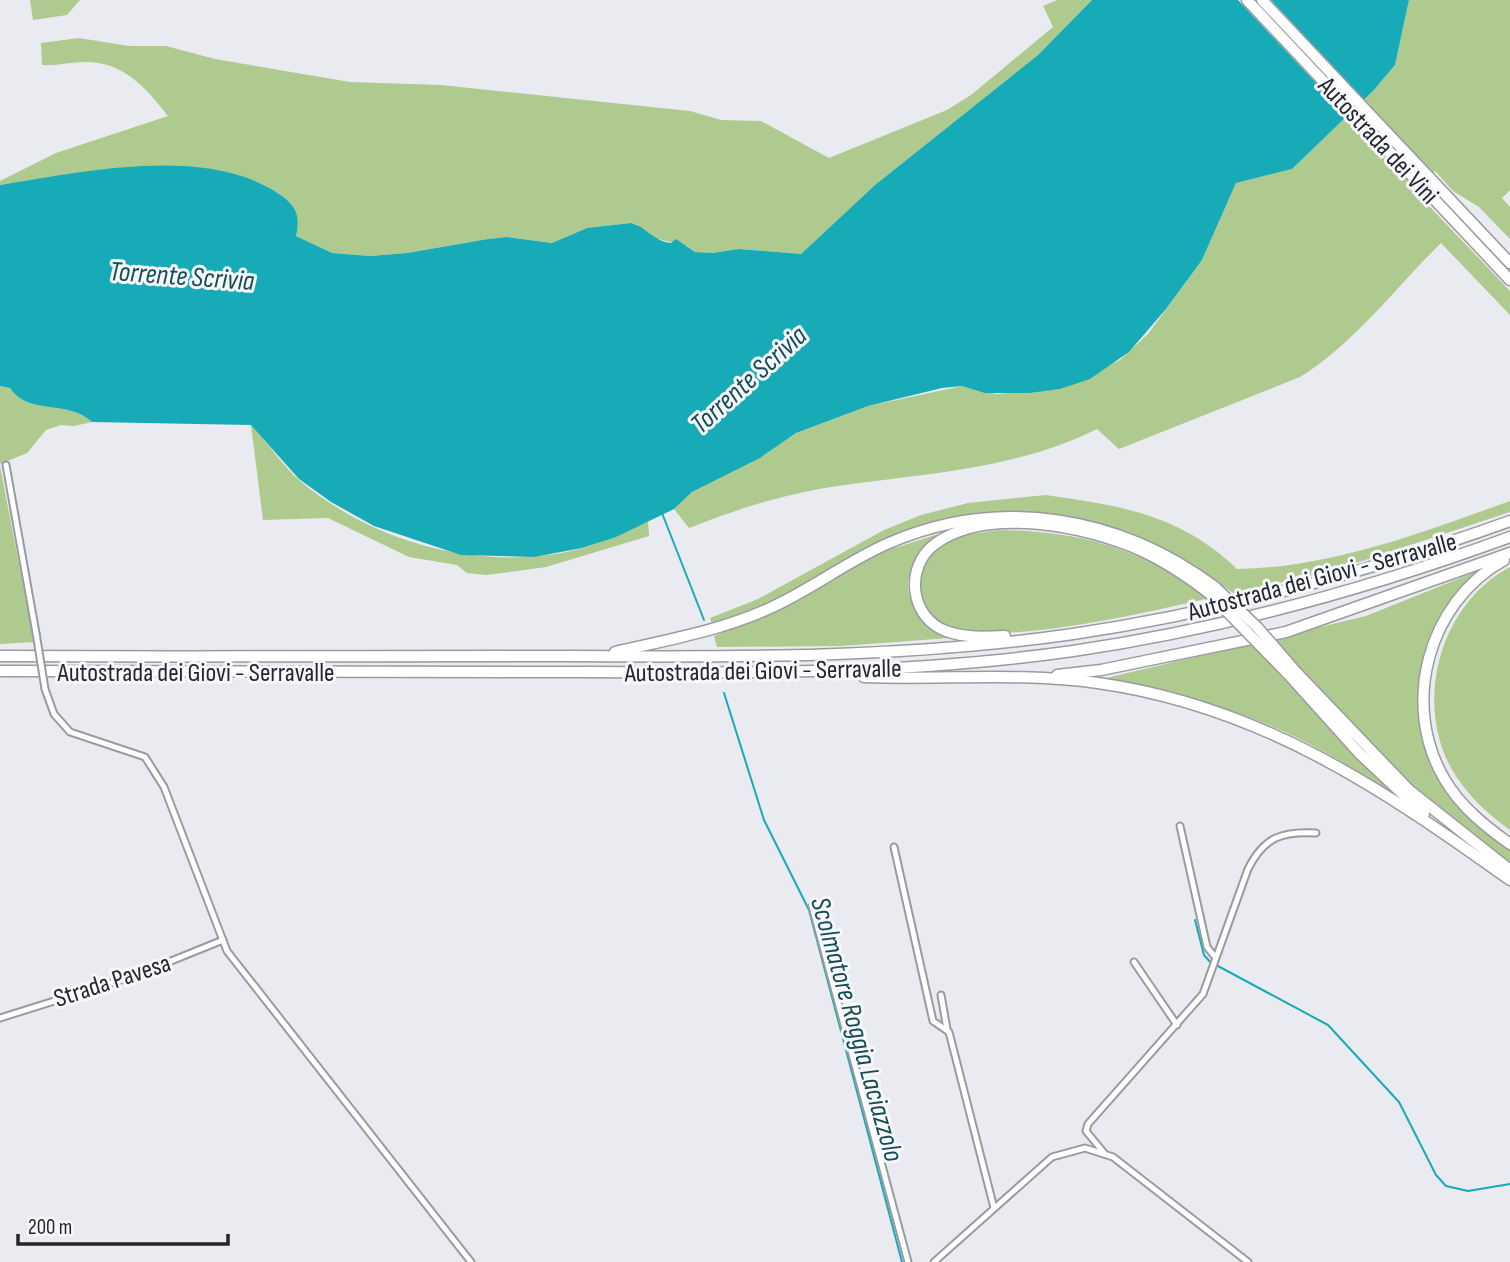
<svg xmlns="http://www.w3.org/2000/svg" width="1510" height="1262" font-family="'Sofia Sans Condensed',sans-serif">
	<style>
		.green { fill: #afca8e }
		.water { fill: #17abb8 }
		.pier { fill: #eaeaf1 }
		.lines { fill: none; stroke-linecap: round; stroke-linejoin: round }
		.stream { stroke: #17abb8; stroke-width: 2 }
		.minor-casing { stroke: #9a9aa1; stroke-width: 9 }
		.motorway-casing { stroke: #9a9aa1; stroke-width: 13 }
		.minor { stroke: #fff; stroke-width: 5 }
		.motorway { stroke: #fff; stroke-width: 10 }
		.minor-bridge-casing { stroke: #9a9aa1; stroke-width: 9; stroke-linecap: butt }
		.motorway-bridge-casing { stroke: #9a9aa1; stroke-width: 13; stroke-linecap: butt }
		.minor-bridge { stroke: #fff; stroke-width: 5 }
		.motorway-bridge { stroke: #fff; stroke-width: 10 }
		.labels { text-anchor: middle; stroke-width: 6; stroke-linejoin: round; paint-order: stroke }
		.street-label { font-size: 26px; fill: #262629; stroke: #f7f7fe }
		.water-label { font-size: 28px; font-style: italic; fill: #144c52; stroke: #f7f7fe }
	</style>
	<rect width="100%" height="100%" fill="#eaeaf1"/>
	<g class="green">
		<polygon points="30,0 80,0 67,15 33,20"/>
		<path d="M1057,0H1092L1038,55L875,185L801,254L739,249L712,253L695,252L687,246L654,238L636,224L631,223L587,228L552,243L507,237L488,239L407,253L370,256L332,253L296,236C302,211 293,203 273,190C201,147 79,172 0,185V181L56,153L168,116C146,88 124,62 86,62C71,62 57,66 42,65L41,43L79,38L129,46H166L215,59L350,82L441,85L690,111L721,120L761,121L829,158L947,110L971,95L1053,27L1043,6Z"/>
		<path d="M1409,0H1510V190L1502,198L1510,207V239L1479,207L1453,191L1435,171L1411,187L1510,291V315L1441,243C1395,288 1355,343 1300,377L1119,449L1097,429C1014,470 927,473 838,486C787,493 737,509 689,528L674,509L692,492L760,458L796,433L868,406L962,386L997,394L1060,389L1120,360L1148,334L1202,260L1236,183L1292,169L1374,90L1395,65Z"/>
		<path d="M0,386L10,388C28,416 69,399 92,422L74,426L61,425L46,430L27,453L0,464Z"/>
		<path d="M251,425C268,443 282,465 300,481C375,544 485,573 579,549C604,543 624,529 648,521L649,536L546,567L487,575L467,573L457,565L409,557L328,518L263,520Z"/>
		<polygon points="0,466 34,642 0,644"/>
		<path d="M1046,495C1121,506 1180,514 1237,569C1330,568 1424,532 1510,501V512L1332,571L1233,593C1146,526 1061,502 952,520L772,603L712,624L710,618L758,599L884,530L921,515L968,503Z"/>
		<path d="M960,527C946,538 926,549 916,563C893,592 924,627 950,638L841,646L717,647L714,636L798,601L876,554Z"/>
		<path d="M999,530C1084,531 1141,549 1210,598C1148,612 1014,644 956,629C919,620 904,571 938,547C956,535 978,533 999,530Z"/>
		<path d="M1510,567V830C1486,813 1466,794 1451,768C1414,700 1440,604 1510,567Z"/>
		<path d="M1478,571C1466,584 1452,597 1443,612C1409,674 1412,760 1463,812C1477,826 1494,837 1510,849V864L1405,780L1320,692L1274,638L1366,616Z"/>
		<path d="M1254,643L1354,754L1394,793C1359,772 1324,750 1287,733C1229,706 1164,690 1102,679Z"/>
	</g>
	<path class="water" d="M1092,0H1409L1395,65L1374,90L1292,169L1236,183L1202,260L1166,309L1129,352L1090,379L1060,389L1029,393H985L962,386L942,388L868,406L796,433L760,458L692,492L674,509L616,537L582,548L534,557L461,555L374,526L331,502L299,479L251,425L92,422C68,399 28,416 10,388L0,386V185C79,172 201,146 273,190C293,203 302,211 296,236L332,253L370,256L407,253L488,239L507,237L552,243L587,228L631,223C645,226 653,241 671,243L676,239L695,252L712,253L739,249L801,254L875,185L1038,55Z"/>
	<polygon class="pier" points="1238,0 1271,0 1366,102 1349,118"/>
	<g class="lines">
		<g class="stream">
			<polyline points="662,513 704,620"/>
			<polyline points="724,693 764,820 809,910 902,1262"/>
			<polyline points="1195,920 1204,955 1211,963"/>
			<polyline points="1216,965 1328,1025 1399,1102 1436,1175 1446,1186 1468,1191 1510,1184"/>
		</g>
		<defs>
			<g id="minor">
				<polyline points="6,465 36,633"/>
				<polyline points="45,689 54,714 70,732 145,757 164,787 227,951 471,1262"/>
				<polyline points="1180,826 1207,947 1215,957"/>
				<polyline points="894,847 933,1021 949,1032 994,1208"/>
				<polyline points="812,906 908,1262"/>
				<polyline points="1134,962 1177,1025"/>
				<polyline points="941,995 947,1029"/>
				<polyline points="0,1018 134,976 223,940"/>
				<path d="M1105,1154L1086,1131L1088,1124L1203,994L1248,869C1264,837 1282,831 1316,833"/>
				<polyline points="934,1262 1052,1157 1085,1148 1113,1157 1248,1262"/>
			</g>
			<g id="motorway">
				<polyline points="1247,0 1510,280"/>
				<polyline points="1262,0 1510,263"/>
				<path d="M1504,560C1428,602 1400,705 1445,780C1461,807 1485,826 1510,844"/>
				<path d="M1005,636C985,637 965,638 946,631C910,618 904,567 935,544C987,506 1087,526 1142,551C1166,562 1188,577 1209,593"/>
				<path d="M615,652C667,640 719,631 768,609C811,590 847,561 889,543C1000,495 1120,516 1215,587"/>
				<path d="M0,656C184,657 368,656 552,656C726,657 900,659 1073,634C1222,612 1368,572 1510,521"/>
				<path d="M0,671C189,672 378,672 568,672C737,673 905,675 1073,651C1223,629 1368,589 1510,537"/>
				<polyline points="1296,672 1409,790 1510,870"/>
				<polyline points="1288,674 1359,753 1424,814"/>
				<polyline points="1057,675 1101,670 1286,632 1510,553"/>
				<path d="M864,677C942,680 1020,672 1098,683C1260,706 1380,787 1510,880"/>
			</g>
		</defs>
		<use href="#minor" class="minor-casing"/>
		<use href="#motorway" class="motorway-casing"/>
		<use href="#minor" class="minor"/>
		<use href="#motorway" class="motorway"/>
		<defs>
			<polyline id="minor-bridge" points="36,633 45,689"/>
			<g id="motorway-bridge">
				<polyline points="1215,587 1257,627 1296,672"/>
				<polyline points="1209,593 1288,674"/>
			</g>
		</defs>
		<use href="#minor-bridge" class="minor-bridge-casing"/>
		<use href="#motorway-bridge" class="motorway-bridge-casing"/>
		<use href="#minor-bridge" class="minor-bridge"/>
		<use href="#motorway-bridge" class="motorway-bridge"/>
	</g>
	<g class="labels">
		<g class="street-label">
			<text transform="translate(1379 140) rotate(47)" y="9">Autostrada dei Vini</text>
			<text transform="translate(1322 576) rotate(-15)" y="9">Autostrada dei Giovi - Serravalle</text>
			<text transform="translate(763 670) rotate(-1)" y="9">Autostrada dei Giovi - Serravalle</text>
			<text x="196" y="681">Autostrada dei Giovi - Serravalle</text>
			<text transform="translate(112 980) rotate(-18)" y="9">Strada Pavesa</text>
		</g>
		<g class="water-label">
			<text transform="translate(182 275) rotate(4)" y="10">Torrente Scrivia</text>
			<text transform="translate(748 379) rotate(-42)" y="10">Torrente Scrivia</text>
			<text transform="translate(858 1029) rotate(74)" y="10">Scolmatore Roggia Laciazzolo</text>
		</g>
	</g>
	<path d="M18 1234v10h210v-10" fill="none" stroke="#262629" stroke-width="3.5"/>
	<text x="28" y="1234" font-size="21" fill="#262629" stroke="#f7f7fe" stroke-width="5" paint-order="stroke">200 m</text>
</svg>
